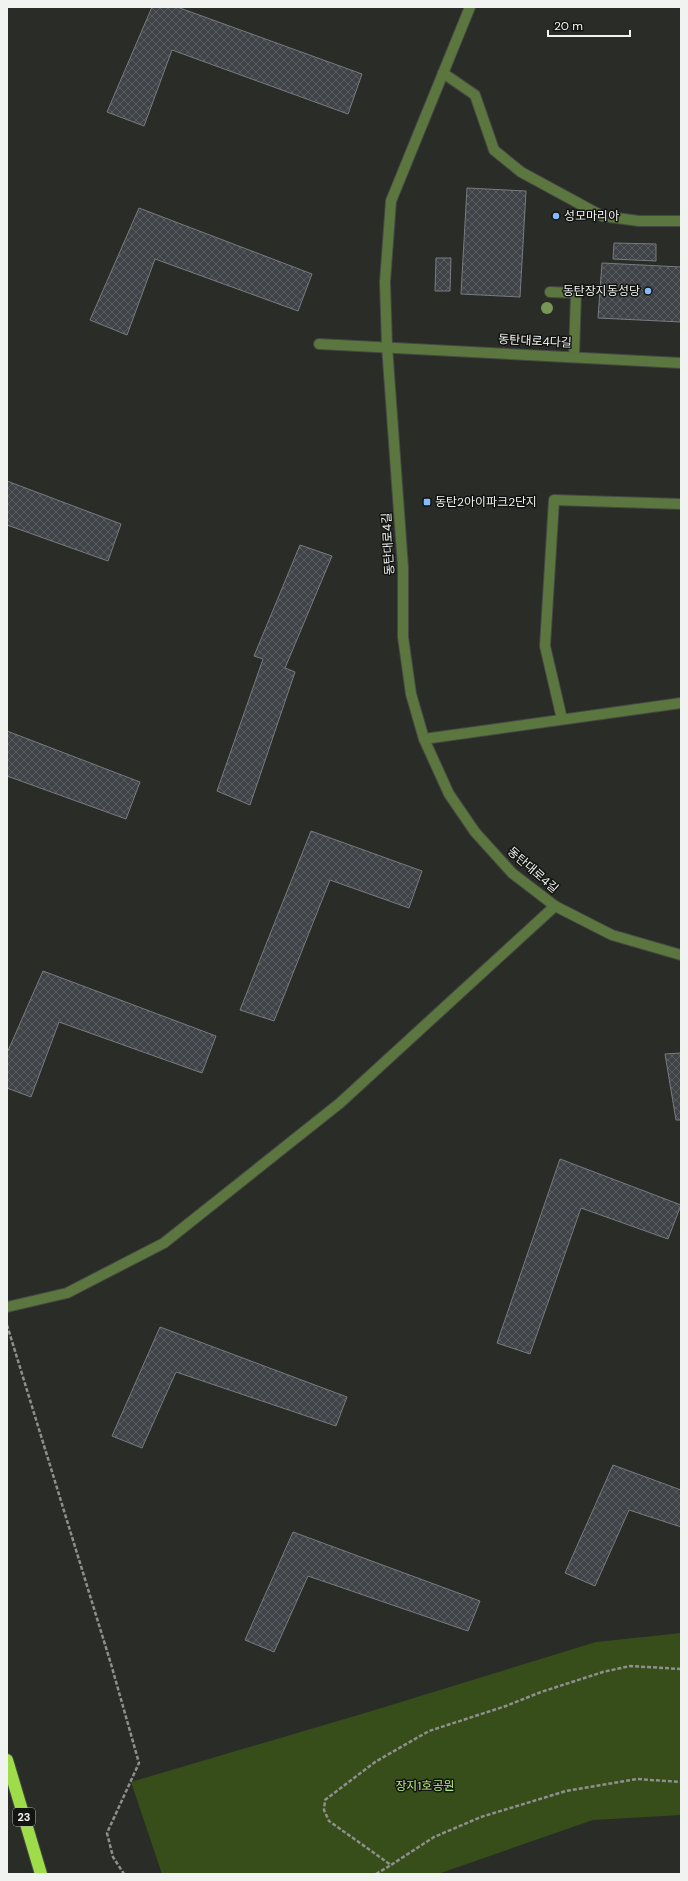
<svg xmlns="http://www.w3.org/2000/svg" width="688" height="1881" font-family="'DM Sans','Noto Sans KR',sans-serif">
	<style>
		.green { fill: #374e1b }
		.building { fill: url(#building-cross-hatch); stroke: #787c80 }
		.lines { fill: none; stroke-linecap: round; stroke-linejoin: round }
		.minor-casing { stroke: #454843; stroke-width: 12 }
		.highway-casing { stroke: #454843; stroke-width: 14 }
		.path { stroke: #8d908c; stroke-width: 2.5; stroke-dasharray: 4 2; stroke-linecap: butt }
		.minor { stroke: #5c763f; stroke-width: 10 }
		.highway { stroke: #9edd49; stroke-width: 12 }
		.tree { fill: #779754 }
		.poi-dot { fill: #84bcfb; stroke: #131412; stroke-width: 1.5 }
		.labels { text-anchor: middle; stroke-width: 3; stroke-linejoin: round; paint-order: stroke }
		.shield { fill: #131412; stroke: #aeb0ad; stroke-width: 1 }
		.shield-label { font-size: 11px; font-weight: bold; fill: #f1f3f0 }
		.poi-label { font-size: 12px; fill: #f1f3f0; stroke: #131412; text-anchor: start }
		.street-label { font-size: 12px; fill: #f1f3f0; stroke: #131412 }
		.park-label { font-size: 12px; fill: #b7ee78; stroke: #131412 }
	</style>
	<defs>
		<pattern id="building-cross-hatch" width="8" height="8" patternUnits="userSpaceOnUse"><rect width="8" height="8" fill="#3f4246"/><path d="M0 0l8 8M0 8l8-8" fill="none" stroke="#5b5e61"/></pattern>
	</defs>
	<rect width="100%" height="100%" fill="#292c27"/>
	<polygon class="green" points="681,1633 681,1815 593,1820 438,1874 162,1874 131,1782 375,1710 596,1642"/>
	<g class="building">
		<polygon points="152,7 177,7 362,74 348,114 172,50 144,126 107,112"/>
		<polygon points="467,188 526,191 520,297 461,294"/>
		<polygon points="139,208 312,274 298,311 155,259 127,335 90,320"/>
		<polygon points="614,243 656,244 656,261 613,259"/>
		<polygon points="436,258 451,258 450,291 435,291"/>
		<polygon points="602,263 681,267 681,322 598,318"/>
		<polygon points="7,481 121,524 108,561 7,525"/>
		<polygon points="300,545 332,556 285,668 295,672 250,805 217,791 263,659 254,656"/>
		<polygon points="7,731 140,782 126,819 7,776"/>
		<polygon points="311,831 422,871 409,908 330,880 274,1021 240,1010"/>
		<polygon points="43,971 216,1036 202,1073 59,1022 31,1097 7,1088 7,1053"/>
		<polygon points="681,1053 681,1120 676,1120 665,1054"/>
		<polygon points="560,1159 681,1205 668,1239 581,1208 530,1354 497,1343"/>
		<polygon points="160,1327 347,1397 336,1426 176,1372 142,1448 112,1436"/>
		<polygon points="613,1465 681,1490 681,1527 629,1510 595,1586 565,1573"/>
		<polygon points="293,1532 480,1601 468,1631 308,1576 274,1652 245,1640"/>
	</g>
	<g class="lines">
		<defs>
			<g id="minor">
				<polyline points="470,7 391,201 385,282 387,346 403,567 403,637 411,694 424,739 449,794 475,832 512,873 555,906 612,935 681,955"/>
				<polyline points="443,73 475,95 494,150 521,172 602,216 639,221 681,221"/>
				<polyline points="550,292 576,293 574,356"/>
				<polyline points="319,344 681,363"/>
				<polyline points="562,719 545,646 554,500 681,504"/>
				<polyline points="424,739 681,703"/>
				<polyline points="7,1307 67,1293 164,1243 340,1103 555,906"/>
			</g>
			<polyline id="highway" points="7,1760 41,1874"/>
		</defs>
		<use href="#minor" class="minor-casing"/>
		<use href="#highway" class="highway-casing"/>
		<g class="path">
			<polyline points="7,1325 111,1664 139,1763 107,1833 113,1857 124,1874"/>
			<polyline points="681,1669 630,1666 603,1672 541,1692 506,1706 429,1731 375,1762 325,1800 324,1810 329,1821 391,1865 434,1837 481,1817 566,1791 637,1779 681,1782"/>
			<polyline points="376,1874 391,1865"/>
		</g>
		<use href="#minor" class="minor"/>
		<use href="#highway" class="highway"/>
	</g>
	<circle class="tree" cx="547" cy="308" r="6"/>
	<g class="poi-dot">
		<circle cx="556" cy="216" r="4"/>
		<circle cx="648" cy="291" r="4"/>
		<rect x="423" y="498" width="8" height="8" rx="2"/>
	</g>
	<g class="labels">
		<rect class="shield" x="13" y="1808" width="22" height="18" rx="3"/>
		<g class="shield-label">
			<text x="24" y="1821">23</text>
		</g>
		<g class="poi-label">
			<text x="564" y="220">성모마리아</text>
			<text x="640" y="295" text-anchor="end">동탄장지동성당</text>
			<text x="435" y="506">동탄2아이파크2단지</text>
		</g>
		<g class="street-label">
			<text transform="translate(535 341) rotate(3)" y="4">동탄대로4다길</text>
			<text transform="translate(388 544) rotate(-93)" y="4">동탄대로4길</text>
			<text transform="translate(533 870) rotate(41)" y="4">동탄대로4길</text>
		</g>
		<g class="park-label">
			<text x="425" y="1790">장지1호공원</text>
		</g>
	</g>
	<rect width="688" height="1881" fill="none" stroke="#f1f3f0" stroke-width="16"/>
	<path d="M548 30v6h82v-6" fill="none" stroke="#f1f3f0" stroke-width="2"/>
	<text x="554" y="30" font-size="12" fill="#f1f3f0" stroke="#131412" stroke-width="3" paint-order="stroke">20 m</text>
</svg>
